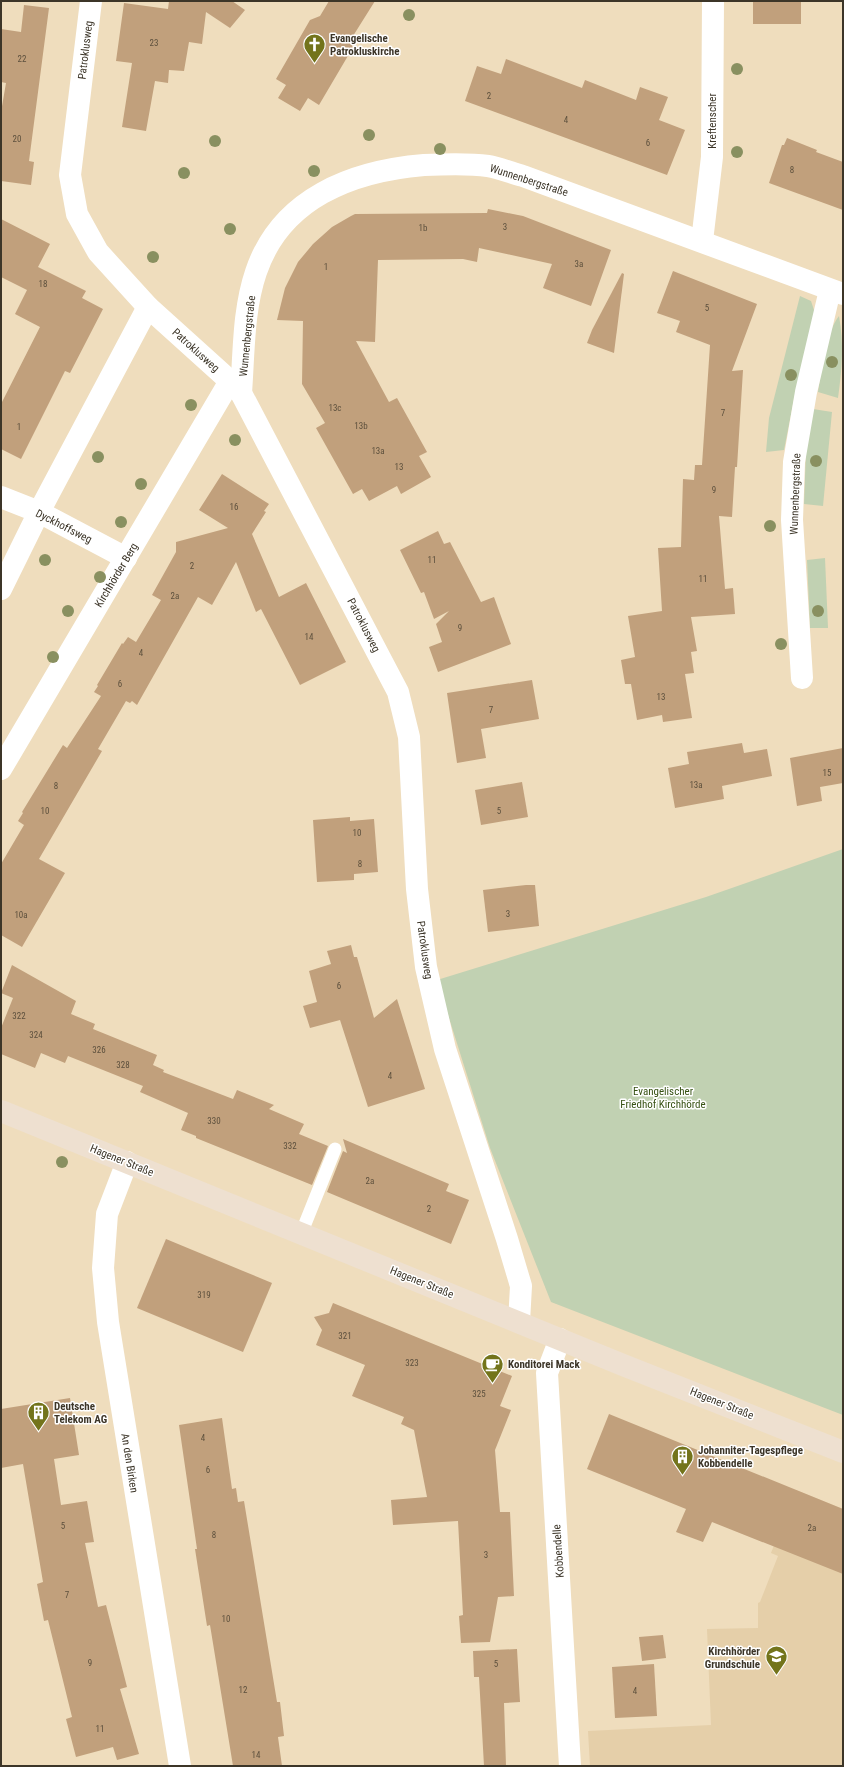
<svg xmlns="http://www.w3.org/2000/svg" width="844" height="1767" font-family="'Roboto Condensed',sans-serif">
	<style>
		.built { fill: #e5cfa9 }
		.green { fill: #c1d1b2 }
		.building { fill: #c1a07c }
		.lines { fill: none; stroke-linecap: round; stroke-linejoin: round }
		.lane { stroke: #fff; stroke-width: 13 }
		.street { stroke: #fff; stroke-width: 22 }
		.secondary { stroke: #eee0d0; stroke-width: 22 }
		.tree { fill: #899060 }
		.labels { text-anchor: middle; stroke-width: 3; stroke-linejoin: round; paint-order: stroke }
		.number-label { font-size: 9px; fill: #5d503d }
		.poi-label { font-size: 11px; font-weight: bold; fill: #3c3528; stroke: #fff; text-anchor: start }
		.street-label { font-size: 11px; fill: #3c3528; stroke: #fff }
		.park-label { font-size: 11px; fill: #365113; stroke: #fff }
	</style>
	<rect width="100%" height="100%" fill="#efddbd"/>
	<polygon class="built" points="796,1490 843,1509 843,1766 590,1766 588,1731 711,1725 707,1629 758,1628 758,1603 760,1602 778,1556 771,1553"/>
	<g class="green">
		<polygon points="800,296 811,301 815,313 794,399 784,450 766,452 769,418"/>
		<path d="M839,316C844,342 842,371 838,398L818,392C822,369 825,334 839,316Z"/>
		<polygon points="813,409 832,412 823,506 804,504 806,450"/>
		<polygon points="825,558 828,628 810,628 807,560"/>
		<polygon points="843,849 843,1415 551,1302 490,1148 437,980 706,897"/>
	</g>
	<g class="building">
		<polygon points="169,1 232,1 245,10 230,28 206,12 202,44 189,42 184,71 169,70 168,83 155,81 146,131 122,127 132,63 116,61 124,3 168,9"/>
		<polygon points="329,1 375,1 353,36 352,49 319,105 308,98 300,111 278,98 286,85 276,79 310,20 320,16"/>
		<rect x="753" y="1" width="48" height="23"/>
		<polygon points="24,5 49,8 29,161 34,162 31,185 1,181 1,112 6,83 1,82 1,29 21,32"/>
		<polygon points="506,59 582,88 585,80 636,100 640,87 668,97 659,120 685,130 667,175 465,101 477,66 501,74"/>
		<polygon points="787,138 817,150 816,152 843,162 843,210 769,183 782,145 784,145"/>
		<polygon points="488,209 523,216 611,250 591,306 543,288 552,264 479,248 477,262 463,259 378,260 375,342 356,341 389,402 397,398 427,452 419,456 431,477 401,494 397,486 369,501 362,489 353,494 316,428 325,423 302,384 303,321 277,320 285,288 298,262 313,244 332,227 351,216 355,214 487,213"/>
		<polygon points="1,219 50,244 38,267 86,291 82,298 103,309 70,373 65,371 21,459 1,449 1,404 40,327 15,314 27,290 1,277"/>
		<polygon points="673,271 757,304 732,371 743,370 737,467 735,467 732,517 719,516 725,589 733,588 735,614 691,617 697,651 691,652 694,673 685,674 692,718 663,722 662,715 637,720 631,684 625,684 621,660 635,657 628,616 662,611 658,548 681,547 683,479 694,480 695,465 702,465 710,345 676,332 680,321 657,313"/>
		<polygon points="622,273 624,274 614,353 587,343 592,330"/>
		<polygon points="222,474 269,504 264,511 266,512 252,534 279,597 306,583 346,662 300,685 261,609 256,612 236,562 212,605 198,597 137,705 132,701 130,703 126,701 98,749 102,751 39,859 65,873 22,947 1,935 1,864 24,825 18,821 23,813 22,812 63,745 67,748 101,696 94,692 98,686 97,685 122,643 123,644 128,637 136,642 161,600 152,595 176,552 176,542 228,528 199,510"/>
		<polygon points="438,531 444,544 450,542 481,602 494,597 511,644 438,672 429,647 442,642 436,624 449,611 434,619 424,592 421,593 400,550"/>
		<polygon points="532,680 539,719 481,729 486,758 457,763 447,693"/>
		<polygon points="742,743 744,753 767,749 772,776 722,786 724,799 675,808 668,768 689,764 687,752"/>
		<polygon points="843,748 843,783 820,787 822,801 797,806 790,758"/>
		<polygon points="522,782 528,817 481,825 475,790"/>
		<polygon points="350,817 350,821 374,819 378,872 354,874 354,880 317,882 313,820"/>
		<polygon points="526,885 535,885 539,926 488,932 483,890"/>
		<polygon points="351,945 354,957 357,957 374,1018 397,999 425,1089 368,1107 340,1020 310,1028 303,1006 317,1002 309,971 331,964 327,951"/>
		<polygon points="12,965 76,1001 71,1014 95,1024 93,1029 157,1055 153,1065 164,1070 163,1072 233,1099 237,1090 274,1105 269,1109 304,1124 299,1134 328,1146 312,1185 196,1138 196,1136 181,1130 188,1113 140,1092 143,1086 68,1056 65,1063 41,1053 35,1068 1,1054 1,1028 13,998 1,993"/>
		<polygon points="343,1139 449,1184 446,1191 469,1200 451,1244 327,1192 343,1151 347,1153"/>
		<polygon points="166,1239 272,1283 243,1352 137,1308"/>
		<polygon points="333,1303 512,1376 500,1406 511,1410 495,1450 500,1512 510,1512 514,1596 498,1597 490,1642 461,1643 459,1616 463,1615 458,1521 393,1525 391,1500 427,1497 414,1430 401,1424 404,1417 352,1396 365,1365 316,1345 322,1330 314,1317 329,1313"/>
		<polygon points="70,1398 79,1455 54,1459 61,1505 87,1501 94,1542 85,1543 98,1607 106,1605 127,1687 120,1689 139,1754 117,1760 113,1747 76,1757 66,1719 72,1717 48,1620 44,1621 37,1584 43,1582 23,1464 1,1468 1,1409"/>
		<polygon points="609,1414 843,1509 843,1574 712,1522 703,1542 676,1532 686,1509 587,1469"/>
		<polygon points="222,1418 232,1489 236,1488 238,1502 244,1501 277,1702 280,1702 284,1736 278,1737 282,1766 233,1766 210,1625 207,1626 195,1549 197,1549 179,1425"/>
		<polygon points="663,1635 666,1658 642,1661 639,1637"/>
		<polygon points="517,1649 520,1702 504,1703 506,1766 484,1766 479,1677 474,1677 473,1651"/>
		<polygon points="654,1664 657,1716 615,1718 612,1667"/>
	</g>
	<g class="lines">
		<polyline class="lane" points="301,1234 335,1149"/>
		<g class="street">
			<polyline points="91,1 70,175 77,214 98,252 148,307 230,381 241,393 398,692 409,737 417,889 426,967 445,1049 507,1239 521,1286 519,1322"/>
			<polyline points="702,241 712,157 713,1"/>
			<path d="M241,393C244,353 243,310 256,272C281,198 352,171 424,165C445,164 468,163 488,166C500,168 512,173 523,176L843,294"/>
			<polyline points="1,497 39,512 126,558"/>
			<polyline points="1,589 39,512 148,307"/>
			<polyline points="802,678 792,520 794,462 806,392 830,290"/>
			<polyline points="1,769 230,381"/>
			<polyline points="127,1162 107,1214 103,1268 108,1322 180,1766"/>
			<polyline points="560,1339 547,1373 570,1766"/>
		</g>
		<polyline class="secondary" points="1,1111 623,1365 843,1452"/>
	</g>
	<g class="tree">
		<circle cx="409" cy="15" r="6"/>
		<circle cx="737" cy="69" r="6"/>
		<circle cx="369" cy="135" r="6"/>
		<circle cx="215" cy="141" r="6"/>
		<circle cx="440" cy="149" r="6"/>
		<circle cx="737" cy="152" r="6"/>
		<circle cx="314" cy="171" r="6"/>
		<circle cx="184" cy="173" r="6"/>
		<circle cx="230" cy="229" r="6"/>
		<circle cx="153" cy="257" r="6"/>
		<circle cx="832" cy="362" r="6"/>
		<circle cx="791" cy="375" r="6"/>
		<circle cx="191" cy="405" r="6"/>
		<circle cx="235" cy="440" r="6"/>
		<circle cx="98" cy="457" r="6"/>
		<circle cx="816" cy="461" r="6"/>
		<circle cx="141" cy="484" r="6"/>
		<circle cx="121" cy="522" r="6"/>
		<circle cx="770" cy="526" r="6"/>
		<circle cx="45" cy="560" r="6"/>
		<circle cx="100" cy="577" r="6"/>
		<circle cx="68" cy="611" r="6"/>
		<circle cx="818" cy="611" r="6"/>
		<circle cx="781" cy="644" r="6"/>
		<circle cx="53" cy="657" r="6"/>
		<circle cx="62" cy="1162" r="6"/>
	</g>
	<defs>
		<symbol id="church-pin" viewBox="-11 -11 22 30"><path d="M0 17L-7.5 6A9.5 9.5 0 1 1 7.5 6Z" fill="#73741b" stroke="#fff"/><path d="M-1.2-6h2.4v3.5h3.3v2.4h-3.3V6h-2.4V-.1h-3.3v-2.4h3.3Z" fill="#fff"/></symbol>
		<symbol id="cafe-pin" viewBox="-11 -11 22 30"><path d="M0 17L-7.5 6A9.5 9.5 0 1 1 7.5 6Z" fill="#73741b" stroke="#fff"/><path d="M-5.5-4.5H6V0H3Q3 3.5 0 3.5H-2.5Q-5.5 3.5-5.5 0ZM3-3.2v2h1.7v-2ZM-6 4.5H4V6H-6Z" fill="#fff"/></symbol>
		<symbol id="building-pin" viewBox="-11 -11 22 30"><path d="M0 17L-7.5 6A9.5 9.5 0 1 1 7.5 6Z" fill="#73741b" stroke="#fff"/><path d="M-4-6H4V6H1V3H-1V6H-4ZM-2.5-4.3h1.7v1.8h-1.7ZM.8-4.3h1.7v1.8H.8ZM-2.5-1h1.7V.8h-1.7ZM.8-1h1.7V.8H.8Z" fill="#fff"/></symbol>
		<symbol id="school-pin" viewBox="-11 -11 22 30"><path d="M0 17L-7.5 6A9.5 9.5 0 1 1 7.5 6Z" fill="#73741b" stroke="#fff"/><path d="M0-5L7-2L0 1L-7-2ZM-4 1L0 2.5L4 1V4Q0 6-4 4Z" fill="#fff"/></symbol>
	</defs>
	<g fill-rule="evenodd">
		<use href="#church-pin" x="302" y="32" width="25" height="34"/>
		<use href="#cafe-pin" x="480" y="1352" width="25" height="34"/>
		<use href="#building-pin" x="26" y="1400" width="25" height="34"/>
		<use href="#building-pin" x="670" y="1444" width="25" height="34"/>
		<use href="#school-pin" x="764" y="1644" width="25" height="34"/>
	</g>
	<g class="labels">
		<g class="number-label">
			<text x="154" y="46">23</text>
			<text x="22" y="62">22</text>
			<text x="489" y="99">2</text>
			<text x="566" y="123">4</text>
			<text x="17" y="142">20</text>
			<text x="648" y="146">6</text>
			<text x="792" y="173">8</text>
			<text x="505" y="230">3</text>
			<text x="423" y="231">1b</text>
			<text x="579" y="267">3a</text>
			<text x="326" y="270">1</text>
			<text x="43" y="287">18</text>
			<text x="707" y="311">5</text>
			<text x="335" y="411">13c</text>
			<text x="723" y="416">7</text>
			<text x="361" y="429">13b</text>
			<text x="19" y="430">1</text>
			<text x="378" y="454">13a</text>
			<text x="399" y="470">13</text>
			<text x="714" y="493">9</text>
			<text x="234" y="510">16</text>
			<text x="432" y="563">11</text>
			<text x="192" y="569">2</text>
			<text x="703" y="582">11</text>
			<text x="175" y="599">2a</text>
			<text x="460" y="631">9</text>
			<text x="309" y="640">14</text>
			<text x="141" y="656">4</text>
			<text x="120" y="687">6</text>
			<text x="661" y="700">13</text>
			<text x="491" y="713">7</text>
			<text x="827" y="776">15</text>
			<text x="696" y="788">13a</text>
			<text x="56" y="789">8</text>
			<text x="45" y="814">10</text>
			<text x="499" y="814">5</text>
			<text x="357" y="836">10</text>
			<text x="360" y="867">8</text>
			<text x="508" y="917">3</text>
			<text x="21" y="918">10a</text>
			<text x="339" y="989">6</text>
			<text x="19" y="1019">322</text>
			<text x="36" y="1038">324</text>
			<text x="99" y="1053">326</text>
			<text x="123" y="1068">328</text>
			<text x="390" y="1079">4</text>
			<text x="214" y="1124">330</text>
			<text x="290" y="1149">332</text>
			<text x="370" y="1184">2a</text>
			<text x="429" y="1212">2</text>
			<text x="204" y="1298">319</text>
			<text x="345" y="1339">321</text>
			<text x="412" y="1366">323</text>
			<text x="479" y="1397">325</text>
			<text x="203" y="1441">4</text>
			<text x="208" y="1473">6</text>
			<text x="63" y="1529">5</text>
			<text x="812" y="1531">2a</text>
			<text x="214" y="1538">8</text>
			<text x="486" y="1558">3</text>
			<text x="67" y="1598">7</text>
			<text x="226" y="1622">10</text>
			<text x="90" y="1666">9</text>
			<text x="496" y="1667">5</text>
			<text x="243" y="1693">12</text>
			<text x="635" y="1694">4</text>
			<text x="100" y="1732">11</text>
			<text x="256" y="1758">14</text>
		</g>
		<g class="poi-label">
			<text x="330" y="42">Evangelische<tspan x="330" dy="13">Patrokluskirche</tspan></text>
			<text x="508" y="1368">Konditorei Mack</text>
			<text x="54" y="1410">Deutsche<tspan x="54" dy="13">Telekom AG</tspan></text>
			<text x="698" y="1454">Johanniter-Tagespflege<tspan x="698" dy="13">Kobbendelle</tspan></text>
			<text x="760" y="1655" text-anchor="end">Kirchhörder<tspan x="760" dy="13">Grundschule</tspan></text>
		</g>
		<g class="street-label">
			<text transform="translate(85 50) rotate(-83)" y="4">Patroklusweg</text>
			<text transform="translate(712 121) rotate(-90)" y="4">Kreftenscher</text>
			<text transform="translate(529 180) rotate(18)" y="4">Wunnenbergstraße</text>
			<text transform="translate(247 336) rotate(-84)" y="4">Wunnenbergstraße</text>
			<text transform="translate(196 350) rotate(42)" y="4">Patroklusweg</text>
			<text transform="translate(795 494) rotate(-88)" y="4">Wunnenbergstraße</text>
			<text transform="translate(64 526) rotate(27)" y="4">Dyckhoffsweg</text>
			<text transform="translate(116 575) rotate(-59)" y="4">Kirchhörder Berg</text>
			<text transform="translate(364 625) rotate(63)" y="4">Patroklusweg</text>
			<text transform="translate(425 950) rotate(82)" y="4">Patroklusweg</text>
			<text transform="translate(122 1160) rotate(22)" y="4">Hagener Straße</text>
			<text transform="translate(422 1282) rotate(22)" y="4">Hagener Straße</text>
			<text transform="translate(722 1403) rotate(22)" y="4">Hagener Straße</text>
			<text transform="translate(130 1463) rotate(81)" y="4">An den Birken</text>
			<text transform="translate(558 1551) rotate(-94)" y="4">Kobbendelle</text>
		</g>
		<g class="park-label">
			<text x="663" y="1095">Evangelischer<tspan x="663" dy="13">Friedhof Kirchhörde</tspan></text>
		</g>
	</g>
	<rect width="844" height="1767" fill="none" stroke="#3c3528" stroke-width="4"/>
</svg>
